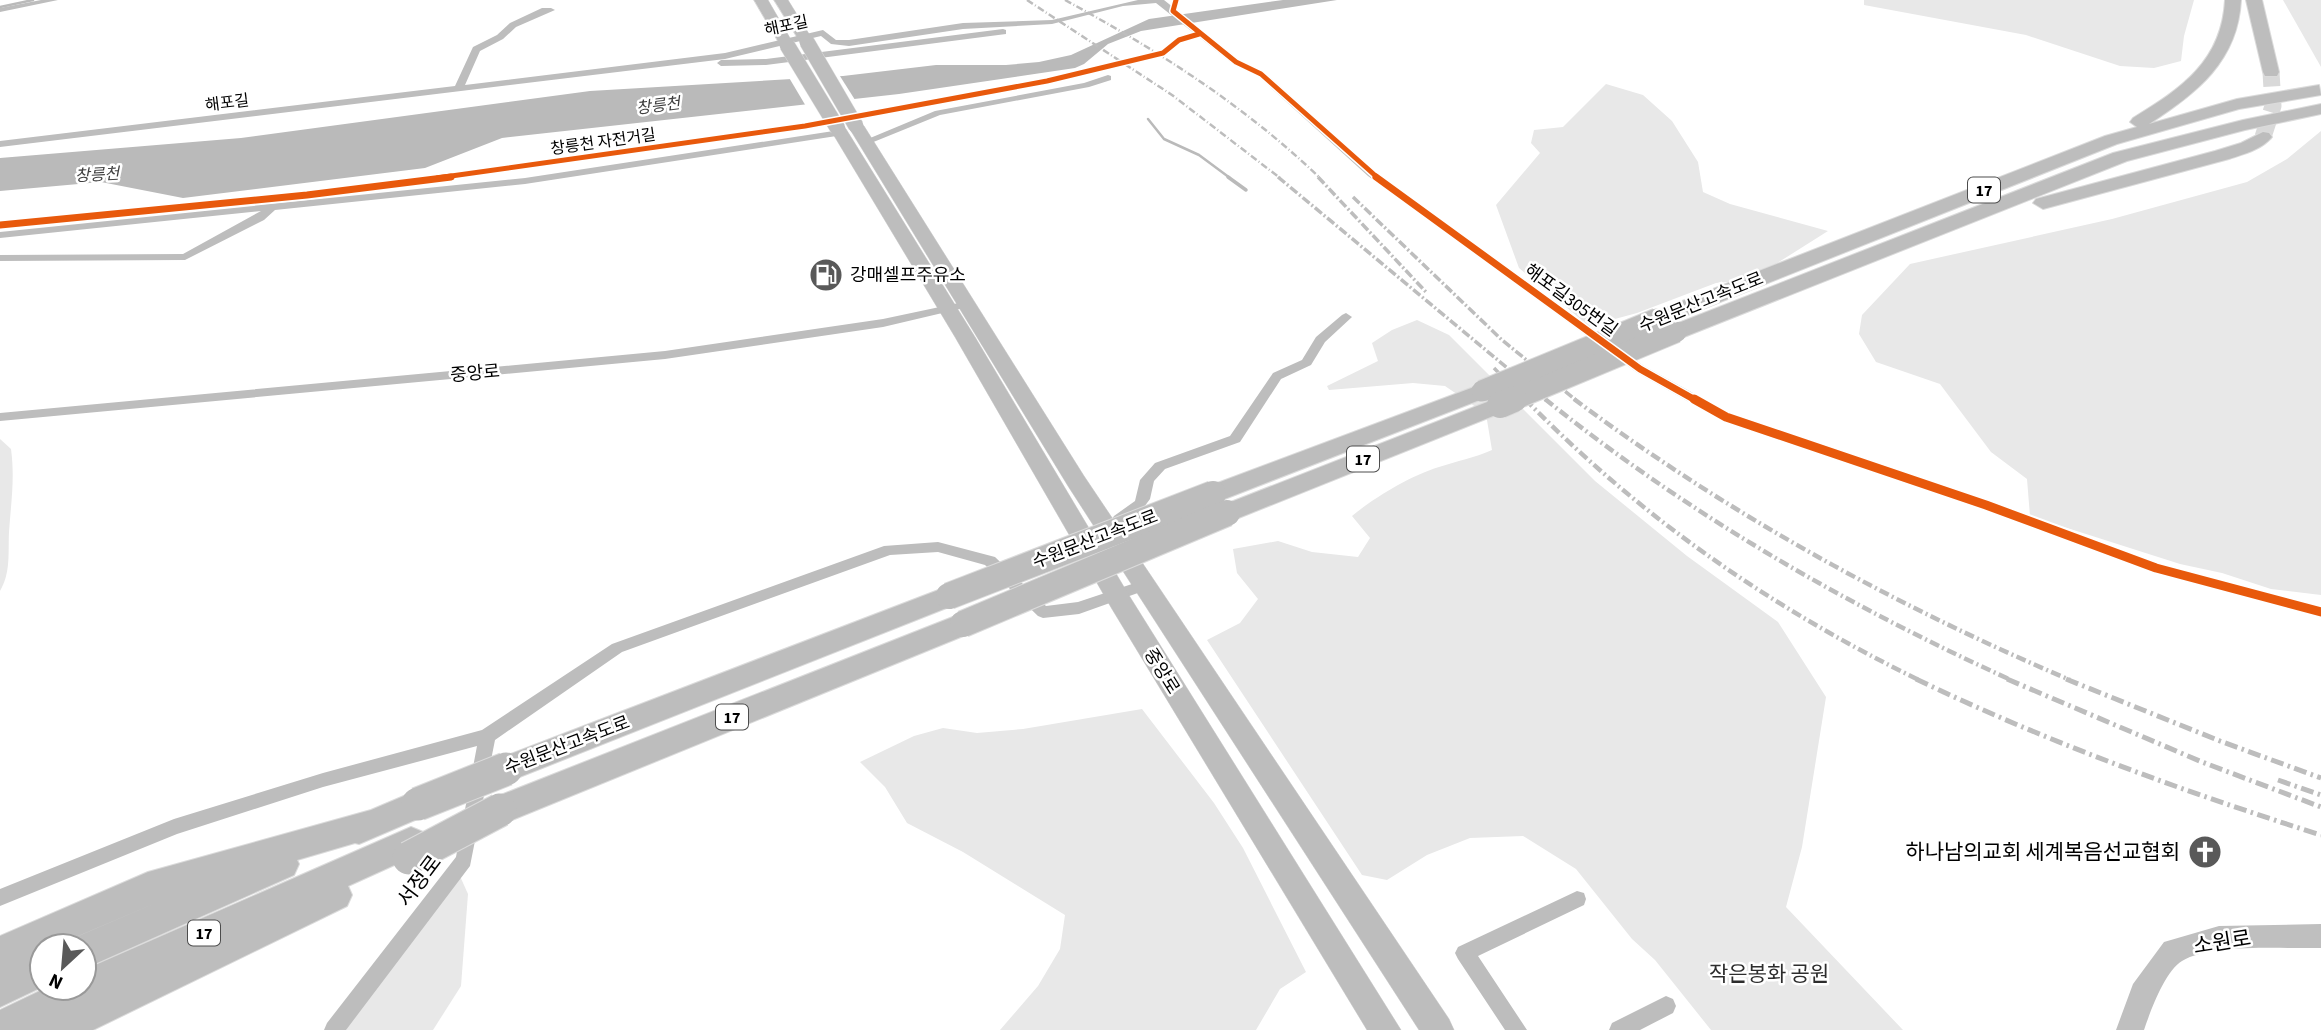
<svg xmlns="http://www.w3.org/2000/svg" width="2321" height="1030" font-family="'Source Sans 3','Noto Sans KR',sans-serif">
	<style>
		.green { fill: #e8e8e8 }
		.water { fill: #bababa }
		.pier { fill: #fff }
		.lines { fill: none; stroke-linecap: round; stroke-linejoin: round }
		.stream-far1 { stroke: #bababa; stroke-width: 2.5 }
		.stream { stroke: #bababa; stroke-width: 3.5 }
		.highway-tunnel { stroke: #d9d9d9; stroke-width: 17; stroke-dasharray: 17 9; stroke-linecap: butt }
		.primary-casing { stroke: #dbdbdb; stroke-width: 1 }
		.highway-casing { stroke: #dbdbdb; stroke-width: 2 }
		.street { fill: #bdbdbd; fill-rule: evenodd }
		.secondary { fill: #bfbfbf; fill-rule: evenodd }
		.primary { fill: #bdbdbd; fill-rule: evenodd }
		.highway { fill: #bdbdbd; fill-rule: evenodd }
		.rail-far3 { stroke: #bdbdbd; stroke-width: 2.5; stroke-dasharray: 7 2.5 1 2.5; stroke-linecap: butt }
		.rail-far2 { stroke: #bdbdbd; stroke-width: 3.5; stroke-dasharray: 9 2.5 2 2.5; stroke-linecap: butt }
		.rail-far1 { stroke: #bdbdbd; stroke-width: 4.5; stroke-dasharray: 10 3.5 2 3.5; stroke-linecap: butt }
		.rail { stroke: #bdbdbd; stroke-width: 5; stroke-dasharray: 13 4.5 2.5 4.5; stroke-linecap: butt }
		.primary-bridge-casing { stroke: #dbdbdb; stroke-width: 16; stroke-linecap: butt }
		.highway-bridge-far2-casing { stroke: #dbdbdb; stroke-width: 23; stroke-linecap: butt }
		.highway-bridge-far1-casing { stroke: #dbdbdb; stroke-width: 28; stroke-linecap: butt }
		.highway-bridge-casing { stroke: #dbdbdb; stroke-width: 35; stroke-linecap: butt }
		.primary-bridge { stroke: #bdbdbd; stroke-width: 15 }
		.highway-bridge-far2 { stroke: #bdbdbd; stroke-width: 21 }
		.highway-bridge-far1 { stroke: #bdbdbd; stroke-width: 26 }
		.highway-bridge { stroke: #bdbdbd; stroke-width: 33 }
		.cycleway-far2-casing { stroke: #fff; stroke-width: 8 }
		.cycleway-far1-casing { stroke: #fff; stroke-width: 10 }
		.cycleway-casing { stroke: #fff; stroke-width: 13 }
		.cycleway-far2 { stroke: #e8590c; stroke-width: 5 }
		.cycleway-far1 { stroke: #e8590c; stroke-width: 7 }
		.cycleway { stroke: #e8590c; stroke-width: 9 }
		.labels { text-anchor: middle; stroke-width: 5; stroke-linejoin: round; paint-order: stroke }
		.far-street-label { font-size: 16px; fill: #000; stroke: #fff }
		.far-water-label { font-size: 16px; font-style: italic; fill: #3e3e3e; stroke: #fff }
		.shield { fill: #fff; stroke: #4c4c4c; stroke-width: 2 }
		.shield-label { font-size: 16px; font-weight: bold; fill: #000 }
		.poi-label { font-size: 18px; fill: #000; stroke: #fff; text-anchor: start }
		.street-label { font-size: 18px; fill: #000; stroke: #fff }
		.near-poi-label { font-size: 21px; fill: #000; stroke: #fff; text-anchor: end }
		.near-street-label { font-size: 21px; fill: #000; stroke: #fff }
		.near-park-label { font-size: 21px; fill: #2d2d2d; stroke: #fff }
	</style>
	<rect width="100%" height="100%" fill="#fff"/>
	<g class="green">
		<polygon points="1864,0 2194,0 2184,36 2181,61 2154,68 2120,66 2026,35 1864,5"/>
		<polygon points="2283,0 2321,0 2321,67"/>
		<polygon points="1606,84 1643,95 1672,121 1698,162 1703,192 1730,204 1828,231 1771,267 1739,281 1716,283 1637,313 1589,326 1519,268 1496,205 1540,153 1531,143 1534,130 1563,127"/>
		<polygon points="2321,131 2321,595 2271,589 2222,573 2180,564 2030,516 2027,479 1991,452 1940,384 1876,362 1859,334 1862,315 1910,264 2112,219 2247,182 2287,159"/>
		<path d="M1417,320L1449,335L1595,481L1687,556L1778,622L1826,697L1802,847L1786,907L1903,1030H1711L1655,960L1632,939L1576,869L1523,836L1470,838L1427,855L1387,880L1362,875L1207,640L1240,623L1258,599L1237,573L1233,549L1278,541L1312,552L1358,557L1370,538L1352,516C1375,497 1410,476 1439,467C1457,461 1474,458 1492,450L1486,414L1445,386L1413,383L1329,390L1327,386L1378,361L1372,343L1392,330Z"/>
		<path d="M0,439L11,449C15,478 11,503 9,532C8,552 11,573 0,591Z"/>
		<polygon points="1142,709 1214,803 1243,848 1306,972 1280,989 1256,1030 1000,1030 1038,986 1060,949 1065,915 963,852 907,823 885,787 860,762 914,736 943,728 977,733 1023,729"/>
		<polygon points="459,874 468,894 461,986 433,1030 342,1030"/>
	</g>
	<polygon class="water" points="1283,0 1337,0 1141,31 1108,44 1084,64 1075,68 899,94 502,138 425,168 183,198 101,182 0,191 0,158 241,138 590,91 843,76 936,65 1006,65 1039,62 1071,55 1149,19"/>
	<polygon class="pier" points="838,73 857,103 807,108 788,76"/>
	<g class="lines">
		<g class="stream-far1">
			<polyline points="0,7 33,0"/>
			<polyline points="1148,119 1164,139 1199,155 1230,178"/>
		</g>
		<polyline class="stream" points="1228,177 1246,190"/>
		<polyline class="highway-tunnel" points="2263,137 2273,106 2271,72"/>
		<defs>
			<g id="primary">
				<polygon points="754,0 768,0 794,45 792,48 782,48"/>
				<polygon points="774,0 788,0 814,42 812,45 802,45"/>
				<polygon points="856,121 864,126 1084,476 1449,1019 1454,1030 1419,1030 1068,486 848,126"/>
				<polygon points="838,124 846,129 975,337 1130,597 1401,1030 1367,1030 1112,609 955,337 830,129"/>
			</g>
			<g id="highway">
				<path d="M2225,0H2241C2238,61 2197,93 2149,124L2237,99L2319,85L2321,95L2239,109L2117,144L1665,324H1649L1646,319L1649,314L2105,136L2137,127L2130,122L2133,118C2181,89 2222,61 2225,0Z"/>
				<polygon points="2246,0 2262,0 2279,72 2277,76 2265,76 2263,72"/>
				<polygon points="2321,104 2321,114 2245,130 2127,161 1684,337 1668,337 1665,332 1668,327 2113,153 2243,120"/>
				<path d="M2263,132L2269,133L2272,137C2261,150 2244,154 2229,159L2043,209L2033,203L2036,199L2215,151L2241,143Z"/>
				<polygon points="1482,384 1490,386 1494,391 1490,396 1222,500 1213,503 1204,500 1200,494 1204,488"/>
				<polygon points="1500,397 1508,400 1512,405 1508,410 1236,519 1227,522 1218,519 1214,513 1218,507"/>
				<polygon points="949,586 959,589 963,596 959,603 517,778 506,782 495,778 490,769 495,760"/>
				<polygon points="963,613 973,616 977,624 973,632 512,820 500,824 488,820 484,810 488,800"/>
				<polygon points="418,790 429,794 434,804 429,814 359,844 355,843 297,860 299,864 294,875 97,963 84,968 84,946 68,946 71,939 165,899 55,946 42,946 42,987 0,1007 0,970 8,967 0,970 0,936 148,872 371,810"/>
				<polygon points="411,827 423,832 428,842 423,852 348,886 352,895 347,906 93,1030 0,1030 0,1010 46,988 84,988 84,970"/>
			</g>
		</defs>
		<use href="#primary" class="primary-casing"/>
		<use href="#highway" class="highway-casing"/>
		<g class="street">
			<polygon points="41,0 58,0 0,12 0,8"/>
			<polygon points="1138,0 1164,0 1239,60 1264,72 1376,172 1644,366 1731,414 1991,502 2159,564 2321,606 2321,618 2151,572 1981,508 1721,420 1636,372 1368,176 1258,76 1233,64 1156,3 1123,6 1052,24 963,29 849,46 831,44 821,36 725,59 0,147 0,141 455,86 473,47 497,35 510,23 542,8 551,8 555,10 516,27 503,39 480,51 465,85 725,53 823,30 836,40 849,40 963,23 1052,20"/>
			<polygon points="1003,29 1006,30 1006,34 766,65 721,66 717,63 721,60 766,59"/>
			<polygon points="1108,75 1111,76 1111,80 1089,87 940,115 871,143 863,141 935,111 1084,83"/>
			<polygon points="840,130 845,133 843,135 525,184 275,210 264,220 185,260 0,261 0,255 183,254 261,211 0,238 0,232 525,178"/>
			<polygon points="968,301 974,304 972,306 883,327 665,359 0,421 0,413 665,351 883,319"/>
			<polygon points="1346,313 1352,317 1325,342 1311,365 1281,379 1240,442 1165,469 1154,481 1150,499 1141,511 1124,522 1114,522 1112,519 1114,516 1135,501 1140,480 1155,463 1230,436 1273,373 1302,360 1316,337 1342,315"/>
			<polygon points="938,542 995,557 1046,606 1078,602 1144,580 1149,581 1151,585 1149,589 1079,614 1043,618 1038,616 985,565 938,552 890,555 622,652 495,740 470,866 346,1030 324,1030 327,1023 456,857 477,746 323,787 177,834 0,906 0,889 174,819 323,773 482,730 612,644 884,546"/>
			<polygon points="1577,891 1584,893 1586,899 1584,905 1478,956 1527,1030 1505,1030 1458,959 1455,953 1458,947"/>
			<polygon points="1666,996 1673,999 1676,1006 1673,1013 1640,1030 1609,1030 1612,1023"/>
		</g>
		<path class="secondary" d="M2321,924V948C2286,949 2212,943 2182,961C2165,971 2150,1012 2144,1030H2116L2133,984L2164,942L2219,926Z"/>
		<use href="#primary" class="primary"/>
		<use href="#highway" class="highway"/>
		<g class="rail-far3">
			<polyline points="1027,0 1172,95 1280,178"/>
			<path d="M1065,0C1157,50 1244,105 1320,178"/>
		</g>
		<g class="rail-far2">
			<polyline points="1278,177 1547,401"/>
			<polyline points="1318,177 1426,292"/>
			<polyline points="1353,197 1502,340 1577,401"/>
			<polyline points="1494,368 1526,401"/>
		</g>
		<g class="rail-far1">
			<path d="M1525,399C1640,517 1771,608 1919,680"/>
			<path d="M1545,399C1688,514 1844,604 2011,680"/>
			<path d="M1574,399C1728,514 1894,605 2070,680"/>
		</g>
		<g class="rail">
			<path d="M1916,679C2047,742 2182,791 2321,835"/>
			<polyline points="2007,679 2202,762 2321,807"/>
			<polyline points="2066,679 2220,741 2321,778"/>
			<polyline points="2278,780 2321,795"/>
		</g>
		<defs>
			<g id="primary-bridge">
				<polyline points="807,42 856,126"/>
				<polyline points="787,45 838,129"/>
			</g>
			<g id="highway-bridge-far2">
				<polyline points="1482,391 1657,319"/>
				<polyline points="1510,401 1676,332"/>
			</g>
			<g id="highway-bridge-far1">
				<polyline points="1500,405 1514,399"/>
				<polyline points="949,596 1213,494"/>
				<polyline points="963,624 1227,513"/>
			</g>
			<g id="highway-bridge">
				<polyline points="418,804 506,769"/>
				<polyline points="409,858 500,810"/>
			</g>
		</defs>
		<use href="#primary-bridge" class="primary-bridge-casing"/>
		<use href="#highway-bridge-far2" class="highway-bridge-far2-casing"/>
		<use href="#highway-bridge-far1" class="highway-bridge-far1-casing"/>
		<use href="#highway-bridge" class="highway-bridge-casing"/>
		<use href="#primary-bridge" class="primary-bridge"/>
		<use href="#highway-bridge-far2" class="highway-bridge-far2"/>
		<use href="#highway-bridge-far1" class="highway-bridge-far1"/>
		<use href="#highway-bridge" class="highway-bridge"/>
		<defs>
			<g id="cycleway-far2">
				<polyline points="1176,0 1173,11 1236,62 1261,74 1378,178"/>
				<polyline points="437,178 805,126 1047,81 1163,53 1179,40 1199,34"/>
			</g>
			<g id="cycleway-far1">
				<polyline points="1376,177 1640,369 1697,401"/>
				<polyline points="0,225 307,195 451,177"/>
			</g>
			<polyline id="cycleway" points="1694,399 1726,417 1986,505 2156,568 2321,612"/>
		</defs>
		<use href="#cycleway-far2" class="cycleway-far2-casing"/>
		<use href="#cycleway-far1" class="cycleway-far1-casing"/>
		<use href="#cycleway" class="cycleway-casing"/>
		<use href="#cycleway-far2" class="cycleway-far2"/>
		<use href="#cycleway-far1" class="cycleway-far1"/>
		<use href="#cycleway" class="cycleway"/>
	</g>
	<defs>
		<symbol id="fuel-disc" viewBox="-11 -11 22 22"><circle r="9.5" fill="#595959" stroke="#fff"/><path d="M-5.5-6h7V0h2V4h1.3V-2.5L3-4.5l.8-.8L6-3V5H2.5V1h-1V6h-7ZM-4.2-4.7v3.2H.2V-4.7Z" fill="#fff"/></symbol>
		<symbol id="church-disc" viewBox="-11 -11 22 22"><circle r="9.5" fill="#595959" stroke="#fff"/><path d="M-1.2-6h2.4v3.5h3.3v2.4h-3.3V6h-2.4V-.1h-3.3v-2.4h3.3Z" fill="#fff"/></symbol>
	</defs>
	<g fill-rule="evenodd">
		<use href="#fuel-disc" x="807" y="256" width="38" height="38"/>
		<use href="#church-disc" x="2186" y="833" width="38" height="38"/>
	</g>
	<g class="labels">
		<g class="far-street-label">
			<text transform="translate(786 25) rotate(-12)" y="6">해포길</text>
			<text transform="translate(227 102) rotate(-7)" y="6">해포길</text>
			<text transform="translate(603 141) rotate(-8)" y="6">창릉천 자전거길</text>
		</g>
		<g class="far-water-label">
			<text transform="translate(658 105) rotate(-7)" y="6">창릉천</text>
			<text transform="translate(97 174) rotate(-3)" y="6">창릉천</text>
		</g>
		<g class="shield">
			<rect x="1968" y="177.5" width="32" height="25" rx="5"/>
			<rect x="1347" y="446.5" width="32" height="25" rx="5"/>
			<rect x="716" y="704.5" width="32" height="25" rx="5"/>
			<rect x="188" y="920.5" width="32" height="25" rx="5"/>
		</g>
		<g class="shield-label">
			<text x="1984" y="196">17</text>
			<text x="1363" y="465">17</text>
			<text x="732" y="723">17</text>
			<text x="204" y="939">17</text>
		</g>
		<g class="poi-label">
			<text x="850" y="281">강매셀프주유소</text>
		</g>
		<g class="street-label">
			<text transform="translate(1571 300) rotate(36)" y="6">해포길305번길</text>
			<text transform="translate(1701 302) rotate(-22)" y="6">수원문산고속도로</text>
			<text transform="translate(475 373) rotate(-5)" y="6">중앙로</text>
			<text transform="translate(1095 539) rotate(-21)" y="6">수원문산고속도로</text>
			<text transform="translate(1162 671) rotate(58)" y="6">중앙로</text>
			<text transform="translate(567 745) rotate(-21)" y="6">수원문산고속도로</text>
		</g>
		<g class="near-poi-label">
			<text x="2180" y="859">하나남의교회 세계복음선교협회</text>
		</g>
		<g class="near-street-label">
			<text transform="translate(419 881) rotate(-53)" y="7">서정로</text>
			<text transform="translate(2222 942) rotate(-9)" y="7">소원로</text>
		</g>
		<g class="near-park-label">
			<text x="1769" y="981">작은봉화 공원</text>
		</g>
	</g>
	<g transform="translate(63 967) rotate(206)"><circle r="33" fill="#ffffff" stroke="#999999" stroke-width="2"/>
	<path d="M0-5L12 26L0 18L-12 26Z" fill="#595959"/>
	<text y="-10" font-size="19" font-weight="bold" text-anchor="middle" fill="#000000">N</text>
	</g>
</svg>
